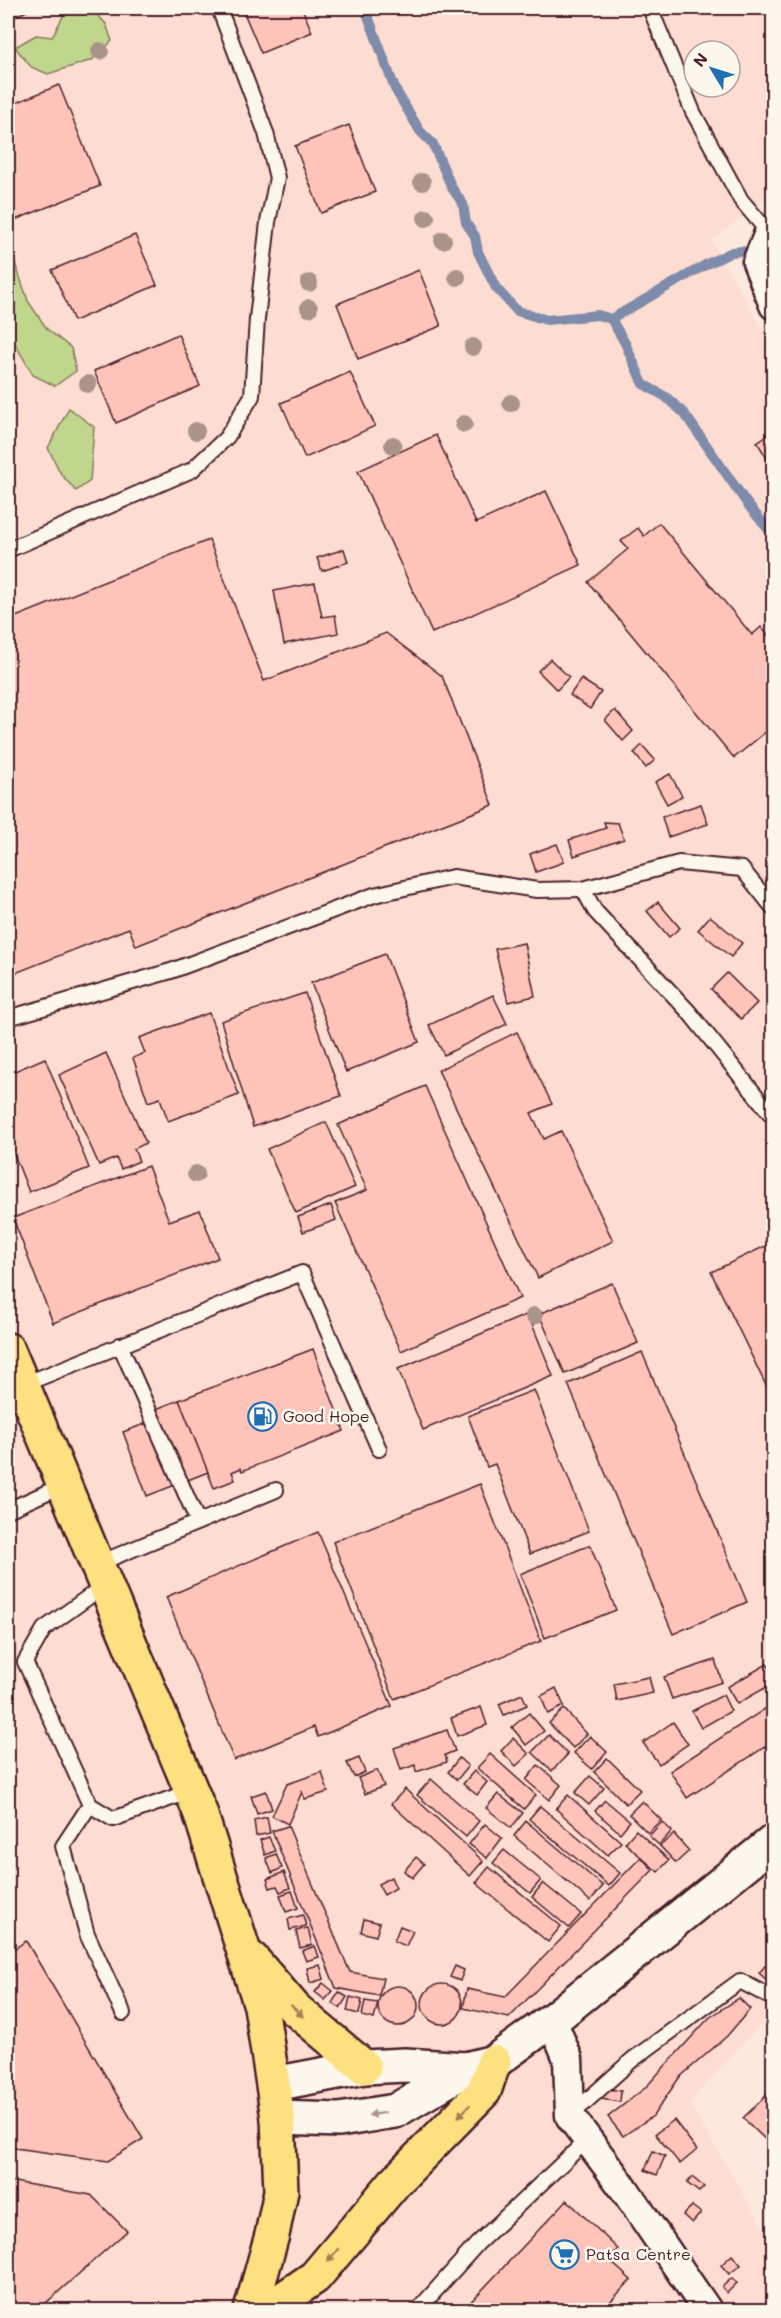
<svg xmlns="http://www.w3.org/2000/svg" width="781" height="2318" font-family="Mali,sans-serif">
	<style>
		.built { fill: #fdddd2; fill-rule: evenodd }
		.green { fill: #bfd68c; stroke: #847a5c; stroke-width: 1.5 }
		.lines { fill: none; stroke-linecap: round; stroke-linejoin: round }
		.stream { stroke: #7f8baa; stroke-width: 10 }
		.building { fill: #ffc4b9; stroke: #4a1f2b; stroke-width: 1.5 }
		.lane-casing { stroke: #4a1f2b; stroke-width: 18 }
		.street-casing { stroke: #4a1f2b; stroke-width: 33 }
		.secondary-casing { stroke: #4a1f2b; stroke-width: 38 }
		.primary-casing { stroke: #4a1f2b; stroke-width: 38 }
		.lane { stroke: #fbf7ec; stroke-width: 14 }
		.street { stroke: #fbf7ec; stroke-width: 28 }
		.secondary { stroke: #fbf7ec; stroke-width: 33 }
		.primary { stroke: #fde080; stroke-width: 33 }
		.tree { fill: #aa9388 }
		.oneway { fill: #a48056 }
		.oneway2 { fill: #ab9695 }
		.labels { text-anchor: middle; stroke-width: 5; stroke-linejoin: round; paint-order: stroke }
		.poi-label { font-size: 16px; fill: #4a1f2b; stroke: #fbf7ec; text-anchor: start }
	</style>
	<rect width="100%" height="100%" fill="#fce8dd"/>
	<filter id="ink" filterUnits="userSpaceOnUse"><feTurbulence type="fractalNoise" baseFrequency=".0167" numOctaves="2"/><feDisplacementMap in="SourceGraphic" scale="12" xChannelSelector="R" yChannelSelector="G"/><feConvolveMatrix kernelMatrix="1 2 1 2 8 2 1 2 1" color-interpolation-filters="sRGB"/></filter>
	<g filter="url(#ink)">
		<path class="built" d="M8,8H773V194L711,241L774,349V2010L689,2103L773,2244V2310H8ZM694,51H730V87H694Z"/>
		<g class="green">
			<polygon points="74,8 91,8 106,24 112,41 92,60 48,74 31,67 15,47 36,35 52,37 67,9"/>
			<polygon points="8,242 28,301 47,329 71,348 76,371 55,386 33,375 14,342 8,325"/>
			<polygon points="69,408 94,427 90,481 76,491 61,474 48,448"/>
		</g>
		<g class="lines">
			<g class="stream">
				<polyline points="365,8 395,89 420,131 433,144 452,188 463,204 466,223 475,236 478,252 496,288 517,311 547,320 598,315 611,319 625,343 643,384 666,397 684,413 748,505 774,536"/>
				<polyline points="611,319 707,264 732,252 742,251"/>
			</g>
		</g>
		<g class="building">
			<polygon points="8,8 34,8 8,19"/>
			<polygon points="242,8 302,8 312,32 261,53"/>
			<polygon points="59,85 100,186 15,220 8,201 8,106"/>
			<polygon points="349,125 375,192 321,213 295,146"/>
			<polygon points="135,235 157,285 74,321 52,270"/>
			<polygon points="419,270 441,326 358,359 337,304"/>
			<polygon points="178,334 200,386 116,423 94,371"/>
			<polygon points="350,372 375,426 305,458 281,403"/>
			<polygon points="769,434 774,440 773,468 757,442"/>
			<polygon points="436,435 476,523 546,491 581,565 432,633 358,471"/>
			<polygon points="659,523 752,635 761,627 774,642 774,725 734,758 588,582 628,549 621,541 638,528 644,536"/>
			<polygon points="209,540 264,681 386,633 442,676 493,805 136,946 129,928 8,976 8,620"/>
			<polygon points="344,549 348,562 322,571 317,558"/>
			<polygon points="315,583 322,617 335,615 338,633 284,644 274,591"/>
			<polygon points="550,659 569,677 557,690 538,671"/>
			<polygon points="581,679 601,692 590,709 570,695"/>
			<polygon points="615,710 633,731 623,741 605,720"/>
			<polygon points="642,745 655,760 646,768 634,753"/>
			<polygon points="670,774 682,796 667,804 655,782"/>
			<polygon points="701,804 708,824 668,837 662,817"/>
			<polygon points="604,822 618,823 624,839 574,856 569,840 606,828"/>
			<polygon points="557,844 564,862 536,872 530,854"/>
			<polygon points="658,902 680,928 669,937 647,911"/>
			<polygon points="710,916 742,943 731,957 698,930"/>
			<polygon points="524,943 535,996 508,1002 495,949"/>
			<polygon points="385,954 419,1042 346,1072 311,983"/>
			<polygon points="727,973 757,1003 741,1019 711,989"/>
			<polygon points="305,993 341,1096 253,1127 221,1021"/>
			<polygon points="493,995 507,1024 444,1055 429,1025"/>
			<polygon points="209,1013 239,1095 168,1121 160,1098 148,1102 133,1058 145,1053 139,1038"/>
			<polygon points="517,1032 552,1104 531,1113 544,1139 561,1131 613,1241 538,1278 438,1070"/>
			<polygon points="106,1053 146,1143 134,1149 139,1161 121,1169 116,1158 99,1165 59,1075"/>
			<polygon points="45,1058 89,1168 29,1192 8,1139 8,1074"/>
			<polygon points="425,1086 520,1298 401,1351 335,1203 367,1190 338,1125"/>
			<polygon points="326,1122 355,1187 296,1213 267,1149"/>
			<polygon points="148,1166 169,1221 200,1210 218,1258 53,1323 13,1218"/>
			<polygon points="331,1205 336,1220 303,1232 298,1217"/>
			<polygon points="774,1242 774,1402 711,1272"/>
			<polygon points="612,1283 638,1343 565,1374 539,1314"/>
			<polygon points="528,1314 553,1376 423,1430 398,1369"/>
			<polygon points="313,1349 344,1431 242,1471 241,1468 232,1472 235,1480 214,1488 179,1400"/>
			<polygon points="642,1352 747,1602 673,1634 568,1384"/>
			<polygon points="534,1390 589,1531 530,1554 495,1464 487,1467 468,1416"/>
			<polygon points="179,1400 208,1472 147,1496 123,1432 150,1422 146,1413"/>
			<polygon points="480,1484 541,1641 394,1699 333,1542"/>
			<polygon points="318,1532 392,1706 318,1737 314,1727 234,1760 166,1597"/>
			<polygon points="590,1545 616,1610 545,1638 520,1574"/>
			<polygon points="715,1660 722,1682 672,1699 664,1677"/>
			<polygon points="767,1664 774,1676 774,1683 737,1704 727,1687"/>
			<polygon points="649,1677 653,1693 617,1701 614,1684"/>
			<polygon points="556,1688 564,1706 548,1714 541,1696"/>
			<polygon points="522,1694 527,1705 504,1715 499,1704"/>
			<polygon points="723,1695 731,1711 701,1728 692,1711"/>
			<polygon points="774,1703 774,1741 687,1798 670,1771"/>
			<polygon points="481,1707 487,1725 457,1736 451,1718"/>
			<polygon points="564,1709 587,1734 573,1748 549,1723"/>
			<polygon points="529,1713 544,1731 526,1745 512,1727"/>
			<polygon points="673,1722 688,1744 659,1764 643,1743"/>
			<polygon points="447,1730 455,1751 445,1755 447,1762 416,1772 415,1765 401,1770 394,1748"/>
			<polygon points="549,1735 568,1754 552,1771 532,1752"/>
			<polygon points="590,1736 607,1752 592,1769 574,1753"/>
			<polygon points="513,1738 529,1754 516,1766 501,1751"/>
			<polygon points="490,1754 536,1795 524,1809 477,1768"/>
			<polygon points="359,1758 365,1772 354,1777 347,1763"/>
			<polygon points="459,1758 468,1766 457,1780 448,1772"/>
			<polygon points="607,1758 640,1790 626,1804 594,1772"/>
			<polygon points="538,1765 561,1785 549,1800 526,1780"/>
			<polygon points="377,1770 384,1786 365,1794 358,1778"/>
			<polygon points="474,1771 487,1782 477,1795 463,1784"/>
			<polygon points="322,1772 328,1792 305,1799 302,1792 288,1824 272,1816 287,1784"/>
			<polygon points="590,1776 604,1788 589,1805 575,1793"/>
			<polygon points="431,1779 479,1821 466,1837 417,1795"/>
			<polygon points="405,1789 483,1861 470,1876 391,1804"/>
			<polygon points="266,1791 272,1809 257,1814 251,1796"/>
			<polygon points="498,1794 523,1813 511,1828 486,1808"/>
			<polygon points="568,1795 621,1842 608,1855 556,1809"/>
			<polygon points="605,1800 630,1821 620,1833 595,1811"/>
			<polygon points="642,1801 661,1820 648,1833 629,1814"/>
			<polygon points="540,1806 620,1873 609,1886 529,1819"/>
			<polygon points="267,1817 270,1833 256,1836 254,1820"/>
			<polygon points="526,1821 603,1886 590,1901 514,1836"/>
			<polygon points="662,1822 672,1831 659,1845 649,1836"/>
			<polygon points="485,1824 502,1838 487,1858 469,1844"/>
			<polygon points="288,1826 350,1972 383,1978 379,1996 336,1988 272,1831"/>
			<polygon points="636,1830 669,1860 658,1872 625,1843"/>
			<polygon points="674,1834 689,1851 676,1863 660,1846"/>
			<polygon points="269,1837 275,1851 265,1855 260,1840"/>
			<polygon points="504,1850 541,1880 530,1893 493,1863"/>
			<polygon points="276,1854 282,1868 272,1873 266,1858"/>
			<polygon points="416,1857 424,1864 412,1878 404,1871"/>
			<polygon points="641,1857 653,1870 509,2018 463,2008 467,1989 505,1997"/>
			<polygon points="489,1867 561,1926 548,1942 476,1883"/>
			<polygon points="284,1872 290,1888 280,1892 277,1886 270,1888 267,1879"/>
			<polygon points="391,1877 396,1888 384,1895 378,1884"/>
			<polygon points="543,1883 581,1914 569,1928 532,1897"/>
			<polygon points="292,1891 298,1908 286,1912 280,1895"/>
			<polygon points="303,1915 306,1926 290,1930 288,1919"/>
			<polygon points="364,1919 380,1923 376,1936 361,1932"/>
			<polygon points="400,1926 413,1931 406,1946 394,1941"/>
			<polygon points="308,1928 312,1945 300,1948 296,1931"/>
			<polygon points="26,1941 143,2139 108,2161 8,2147 8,1953"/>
			<polygon points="315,1946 319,1957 306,1961 302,1951"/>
			<polygon points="774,1955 774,1979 770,1983 759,1973"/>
			<polygon points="320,1965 324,1979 310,1983 307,1968"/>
			<polygon points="455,1966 464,1970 460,1981 450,1977"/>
			<polygon points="323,1983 333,1991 325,2000 315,1992"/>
			<circle cx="442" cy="2004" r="20"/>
			<circle cx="398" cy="2006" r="20"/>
			<polygon points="339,1992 347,1997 340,2008 332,2003"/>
			<polygon points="350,1997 362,2000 359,2014 347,2011"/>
			<polygon points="739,1998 750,2009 727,2036 679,2078 653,2116 623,2136 608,2117 645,2088 709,2018"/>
			<polygon points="365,2001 378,2003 374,2019 362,2016"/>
			<polygon points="602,2088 621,2091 620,2102 601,2099"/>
			<polygon points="771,2091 774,2094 774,2148 743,2118"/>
			<polygon points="674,2120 697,2150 680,2164 655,2134"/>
			<polygon points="653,2151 665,2156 657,2175 645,2170"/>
			<polygon points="692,2177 704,2187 699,2192 687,2183"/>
			<polygon points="8,2181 91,2195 127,2231 38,2310 8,2310"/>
			<polygon points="567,2200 618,2249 608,2259 631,2280 609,2303 617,2310 463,2310"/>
			<polygon points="692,2206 701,2213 692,2223 683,2215"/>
			<polygon points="732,2255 741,2265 729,2274 721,2265"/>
			<polygon points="732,2278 737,2283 727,2293 722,2287"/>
		</g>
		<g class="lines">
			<defs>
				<g id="lane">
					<polyline points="650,8 693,112 741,200 769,233"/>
					<polyline points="8,550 192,470 227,437 252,396 257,319 268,222 277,178 266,133 219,8"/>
					<polyline points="583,889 595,911 689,1012 774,1118"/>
					<polyline points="8,1018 171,971 374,895 453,877 537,890 583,889 679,863 742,869 774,909"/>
					<polyline points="120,1345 198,1522"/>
					<polyline points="22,1385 302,1273 379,1449"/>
					<polyline points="8,1510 63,1485"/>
					<polyline points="97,1564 276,1490"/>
					<polyline points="105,1585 44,1629 25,1662 90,1805 113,1819 191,1791"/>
					<polyline points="90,1805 63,1846 87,1934 123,2013"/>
					<polyline points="572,2114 632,2060 740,1981 774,1999"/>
					<polyline points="418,2310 477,2244 588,2139"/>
				</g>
				<g id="street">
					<polyline points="774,230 769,233 757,262 774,305"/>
					<polyline points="552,2020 568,2059 570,2116 625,2190 707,2310"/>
				</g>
				<g id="secondary">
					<polyline points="274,2084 364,2067 405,2065 466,2069 494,2062 552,2020 774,1841"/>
					<polyline points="278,2118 339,2120 395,2111 466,2069"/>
				</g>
				<g id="primary">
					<polyline points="8,1350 200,1812 261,2006 278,2118 281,2191 272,2235 251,2310"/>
					<polyline points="252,1959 295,2009 364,2067"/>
					<polyline points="267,2310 315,2277 395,2182 484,2091 494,2062"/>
				</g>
			</defs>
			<use href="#lane" class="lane-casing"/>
			<use href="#street" class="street-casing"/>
			<use href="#secondary" class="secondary-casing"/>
			<use href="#primary" class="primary-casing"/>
			<use href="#lane" class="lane"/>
			<use href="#street" class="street"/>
			<use href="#secondary" class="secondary"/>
			<use href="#primary" class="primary"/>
		</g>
		<g class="tree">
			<circle cx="100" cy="51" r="9"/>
			<circle cx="422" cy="182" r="9"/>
			<circle cx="426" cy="218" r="9"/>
			<circle cx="443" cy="240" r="9"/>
			<circle cx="457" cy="277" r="9"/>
			<circle cx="309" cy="283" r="9"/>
			<circle cx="309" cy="308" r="9"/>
			<circle cx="473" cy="347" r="9"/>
			<circle cx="88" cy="384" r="9"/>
			<circle cx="511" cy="403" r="9"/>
			<circle cx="464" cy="424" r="9"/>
			<circle cx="196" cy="431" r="9"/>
			<circle cx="393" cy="445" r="9"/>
			<circle cx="196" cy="1174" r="9"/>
			<circle cx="534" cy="1316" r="9"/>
		</g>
		<defs><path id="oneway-solid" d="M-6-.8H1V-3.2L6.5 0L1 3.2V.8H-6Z" transform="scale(1.5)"/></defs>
		<g class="oneway">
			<use href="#oneway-solid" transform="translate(297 2011) rotate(44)"/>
			<use href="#oneway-solid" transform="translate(464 2111) rotate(134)"/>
			<use href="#oneway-solid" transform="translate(333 2255) rotate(130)"/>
		</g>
		<use class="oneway2" href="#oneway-solid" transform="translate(377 2114) rotate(171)"/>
	</g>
	<defs>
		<symbol id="fuel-ring" viewBox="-11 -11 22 22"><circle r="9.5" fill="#fbf7ec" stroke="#1f6fb2" stroke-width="1.5"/><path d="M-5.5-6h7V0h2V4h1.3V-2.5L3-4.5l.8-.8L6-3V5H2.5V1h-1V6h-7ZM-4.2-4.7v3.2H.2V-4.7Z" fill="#1f6fb2"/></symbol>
		<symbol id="supermarket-ring" viewBox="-11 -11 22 22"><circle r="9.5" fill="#fbf7ec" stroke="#1f6fb2" stroke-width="1.5"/><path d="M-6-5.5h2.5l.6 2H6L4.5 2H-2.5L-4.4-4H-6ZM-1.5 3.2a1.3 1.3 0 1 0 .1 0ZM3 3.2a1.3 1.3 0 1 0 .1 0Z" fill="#1f6fb2"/></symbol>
	</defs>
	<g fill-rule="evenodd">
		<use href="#fuel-ring" x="246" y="1400" width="33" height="33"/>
		<use href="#supermarket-ring" x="548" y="2238" width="33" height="33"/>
	</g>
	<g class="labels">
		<g class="poi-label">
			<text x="283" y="1422">Good Hope</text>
			<text x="586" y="2260">Patsa Centre</text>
		</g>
	</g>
	<rect width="781" height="2318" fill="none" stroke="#fbf7ec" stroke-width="30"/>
	<rect x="15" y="15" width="751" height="2288" fill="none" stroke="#4a1f2b" stroke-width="2" filter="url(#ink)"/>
	<g transform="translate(712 69) rotate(308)"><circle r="28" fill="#fbf7ec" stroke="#b4a19f" stroke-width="1.5"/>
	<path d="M0-4.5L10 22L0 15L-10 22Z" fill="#1f6fb2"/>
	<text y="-9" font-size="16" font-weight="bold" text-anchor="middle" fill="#4a1f2b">N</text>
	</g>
</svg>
